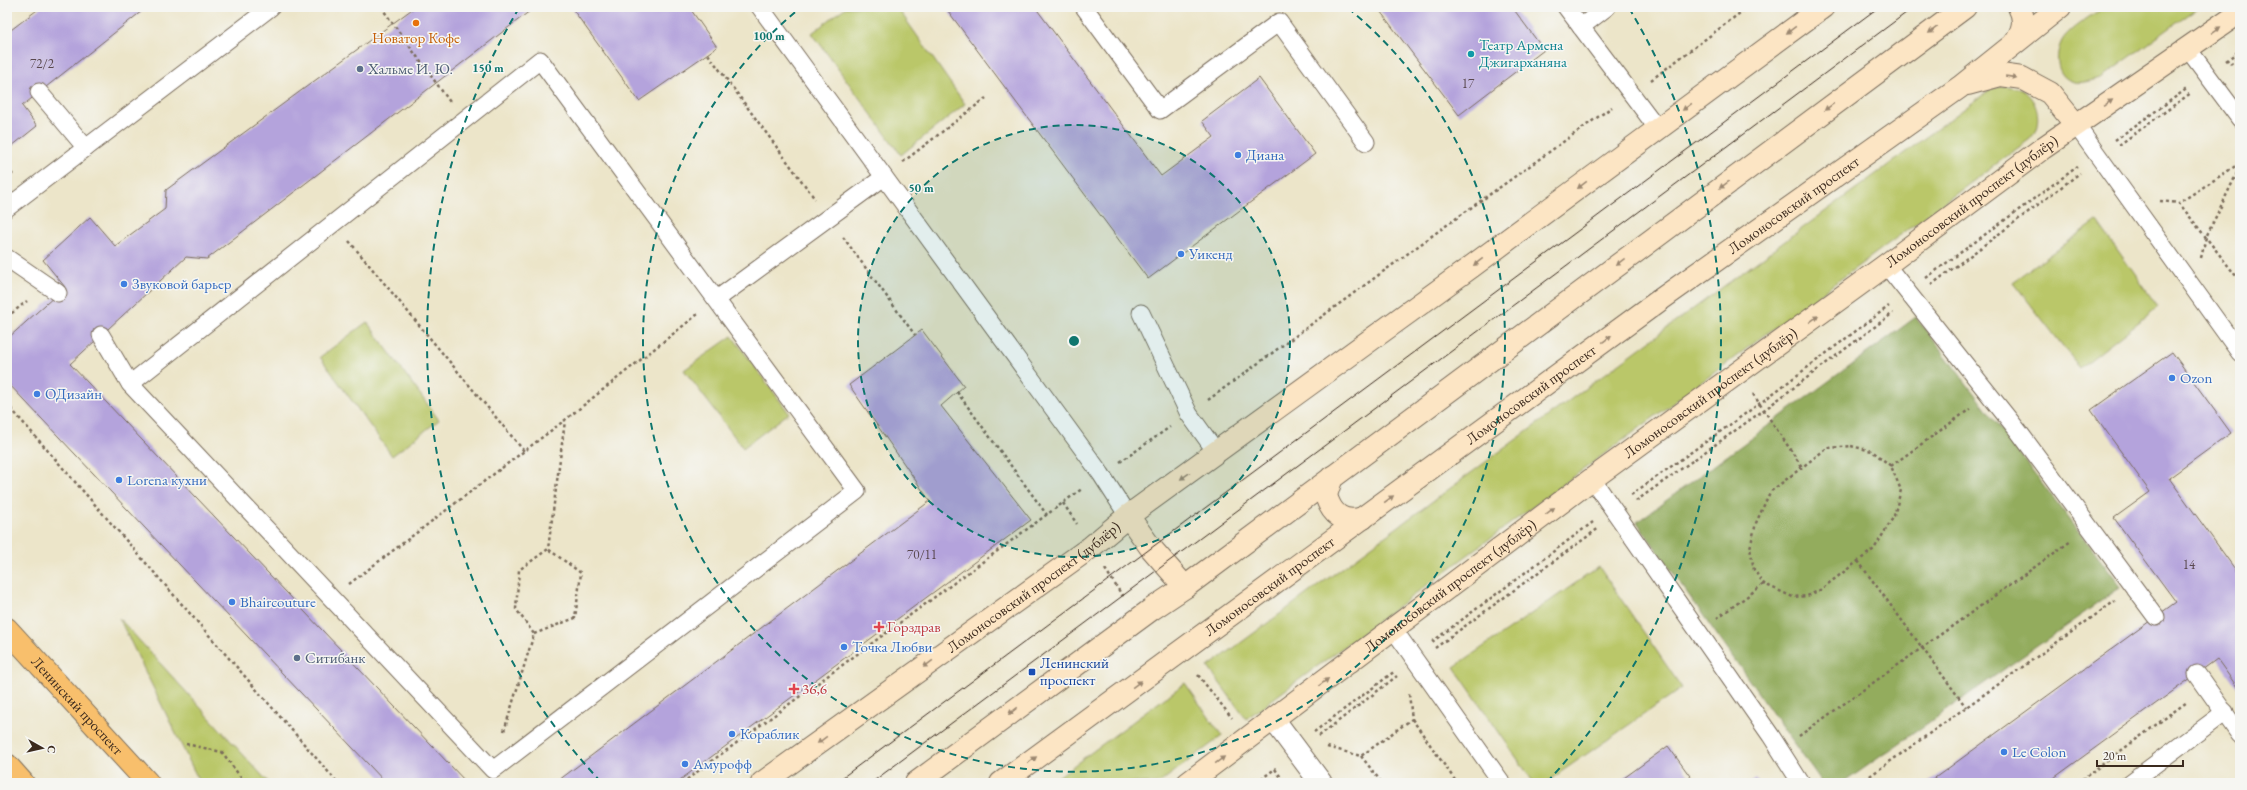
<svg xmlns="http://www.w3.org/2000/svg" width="2247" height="790" font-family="'EB Garamond',serif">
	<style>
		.green { fill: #bac769; stroke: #7a7844 }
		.forest { fill: #93ac5d; stroke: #676b3e }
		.building { fill: #b4a3dc }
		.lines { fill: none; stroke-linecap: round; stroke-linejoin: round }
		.lane-casing { stroke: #796b5a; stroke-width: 19 }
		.street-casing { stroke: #796b5a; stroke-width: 24 }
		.secondary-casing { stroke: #796b5a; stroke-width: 24 }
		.primary-casing { stroke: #796b5a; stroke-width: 24 }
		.path { stroke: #796b5a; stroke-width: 2.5; stroke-dasharray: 3 3; stroke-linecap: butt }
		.lane { stroke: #fff; stroke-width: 17 }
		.street { stroke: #fff; stroke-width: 22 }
		.secondary { stroke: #fce5c4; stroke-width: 22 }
		.primary { stroke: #f8bf6c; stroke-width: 22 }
		.tram { stroke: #3b2a1e; stroke-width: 1 }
		.oneway { fill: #9c8871 }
		.ring { fill: none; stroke: #0f766e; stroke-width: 2; stroke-dasharray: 7 5 }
		.food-dot { fill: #e8710a; stroke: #f6f6f2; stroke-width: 1.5 }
		.culture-dot { fill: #0f9aa8; stroke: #f6f6f2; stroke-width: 1.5 }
		.service-dot { fill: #5c6f8a; stroke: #f6f6f2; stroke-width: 1.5 }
		.shop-dot { fill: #3f7fe0; stroke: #f6f6f2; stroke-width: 1.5 }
		.health-dot { fill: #e0444e; stroke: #f6f6f2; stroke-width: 1.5 }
		.transit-dot { fill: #1a4fb4; stroke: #f6f6f2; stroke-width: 1.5 }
		.labels { text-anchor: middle; stroke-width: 3; stroke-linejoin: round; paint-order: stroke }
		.number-label { font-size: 13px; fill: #59484e }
		.food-label { font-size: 15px; fill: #c56008; stroke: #f6f6f2 }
		.culture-label { font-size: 15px; fill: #0d838f; stroke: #f6f6f2; text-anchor: start }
		.service-label { font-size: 15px; fill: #4e5e75; stroke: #f6f6f2; text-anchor: start }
		.shop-label { font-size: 15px; fill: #366cbe; stroke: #f6f6f2; text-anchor: start }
		.street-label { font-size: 15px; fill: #3b2a1e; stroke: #f6f6f2 }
		.health-label { font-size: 15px; fill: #be3a42; stroke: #f6f6f2; text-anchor: start }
		.transit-label { font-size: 15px; fill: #164399; stroke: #f6f6f2; text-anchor: start }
		.centre { fill: #0f766e; stroke: #f6f6f2; stroke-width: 2 }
		.ring-label { font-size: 12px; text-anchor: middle; font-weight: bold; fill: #0f766e; stroke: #f6f6f2; stroke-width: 3; stroke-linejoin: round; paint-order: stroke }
	</style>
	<rect width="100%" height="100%" fill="#f6f6f2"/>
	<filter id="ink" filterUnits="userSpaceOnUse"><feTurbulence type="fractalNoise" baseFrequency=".025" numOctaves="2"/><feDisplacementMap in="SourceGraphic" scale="8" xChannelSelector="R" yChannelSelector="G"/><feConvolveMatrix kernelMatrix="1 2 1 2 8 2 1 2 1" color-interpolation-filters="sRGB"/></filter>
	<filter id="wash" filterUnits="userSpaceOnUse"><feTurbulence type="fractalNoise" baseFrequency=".012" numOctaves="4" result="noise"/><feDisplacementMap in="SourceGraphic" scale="16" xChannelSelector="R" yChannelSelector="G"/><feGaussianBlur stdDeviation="0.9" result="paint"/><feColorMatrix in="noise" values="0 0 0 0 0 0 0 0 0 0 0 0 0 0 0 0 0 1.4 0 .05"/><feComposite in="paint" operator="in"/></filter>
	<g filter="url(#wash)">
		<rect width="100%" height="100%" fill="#ece5c9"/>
		<g class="green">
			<polygon points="846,7 897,7 965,104 901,155 812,33"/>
			<path d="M2103,7H2199L2101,78C2092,80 2080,85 2071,81C2053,74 2055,47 2066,35C2076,24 2092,16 2103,7Z"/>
			<path d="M2004,86C2010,87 2016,87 2022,90C2039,100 2043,125 2030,139L1246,719L1208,667L1991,89Z"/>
			<polygon points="2097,221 2158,307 2080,368 2013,282"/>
			<polygon points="367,322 439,420 392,456 320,357"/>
			<polygon points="732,336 789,413 743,448 684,370"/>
			<polygon points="1599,567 1682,688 1545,783 1534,783 1454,667"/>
			<polygon points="119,618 269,783 200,783"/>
			<polygon points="1185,683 1222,736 1159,783 1050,783"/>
		</g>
		<polygon class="forest" points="1916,317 2121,587 1843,783 1822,783 1637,522"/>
		<g id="blocks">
			<g class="building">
				<polygon points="41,7 147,7 22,106 37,126 7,150 7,33"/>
				<polygon points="415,7 535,7 207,259 186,257 70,364 467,783 386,783 7,382 7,339 65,287 43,260 90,217 115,246 165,209 166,190"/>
				<polygon points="571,7 651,7 653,10 658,7 689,7 717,47 639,101"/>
				<polygon points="945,7 1035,7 1161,176 1214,137 1202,121 1259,78 1315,154 1148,279"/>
				<polygon points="1377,7 1512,7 1544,50 1459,115"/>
				<polygon points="922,330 964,386 941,406 1031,520 676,783 555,783 930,501 849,385"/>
				<polygon points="2172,352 2231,433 2169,478 2240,576 2240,691 2217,659 2047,783 1928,783 2176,602 2114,518 2150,492 2091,410"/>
				<polygon points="1668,746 1695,783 1617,783"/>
				<polygon points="1756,779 1759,783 1750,783"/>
			</g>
		</g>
	</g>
	<g filter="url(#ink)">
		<use href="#blocks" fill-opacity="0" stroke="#796b5a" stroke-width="1"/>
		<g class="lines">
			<defs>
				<g id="lane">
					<polyline points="760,7 1101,474 1128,516"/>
					<polyline points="1084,7 1160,110 1279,22 1366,142"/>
					<polyline points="1566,7 1658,129"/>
					<polyline points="1581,27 1607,7"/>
					<polyline points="2188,49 2240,119"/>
					<polygon points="540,60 857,491 493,770 130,384"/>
					<polyline points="39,92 86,148"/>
					<polyline points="2076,125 2240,353"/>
					<polyline points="7,208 271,7"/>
					<polyline points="7,258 58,293"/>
					<polyline points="1886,265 2019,432 2156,617"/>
					<polyline points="717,299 884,177"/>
					<polyline points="1141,313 1189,414 1217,453"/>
					<polyline points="101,335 130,384"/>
					<polyline points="1592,479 1771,736 1801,783"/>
					<polyline points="1394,630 1502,783"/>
					<polyline points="2197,674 2240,735"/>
					<polyline points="2130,783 2225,712"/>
				</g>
				<polyline id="street" points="1274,720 1321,783"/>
				<g id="secondary">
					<path d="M2015,42C2023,31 2026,20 2019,7"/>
					<polyline points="1968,84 2001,75 2022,78 2050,93 2076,125"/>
					<path d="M1332,477L1326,495C1331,514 1343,524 1363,518"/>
					<polyline points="1128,516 1151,548 1185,587"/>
					<path id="s1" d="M762,783L1091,547L1128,516L1471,267L1823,7"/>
					<polyline points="916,783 1152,609 1185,587 1965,7"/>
					<path id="s2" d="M1001,783L1660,300L1960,87L2060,7"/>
					<path id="s3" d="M1188,783L1592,479L1886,265L2043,148L2240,12"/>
				</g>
				<g id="primary">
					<path id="s4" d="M7,629L148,783"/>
					<polyline points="7,765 23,783"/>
				</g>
			</defs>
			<use href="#lane" class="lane-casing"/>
			<use href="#street" class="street-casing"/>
			<use href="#secondary" class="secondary-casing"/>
			<use href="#primary" class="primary-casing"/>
			<g class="path">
				<polyline points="381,7 450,102"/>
				<polyline points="708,54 815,199"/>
				<polyline points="2226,61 2240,50"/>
				<polyline points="2230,64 2240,57"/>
				<polyline points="1651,80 1748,7"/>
				<polyline points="2115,140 2188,88"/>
				<polyline points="2119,145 2191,93"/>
				<polyline points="903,162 986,98"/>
				<polyline points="2240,163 2179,203 2240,281"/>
				<polyline points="7,168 13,175"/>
				<polyline points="2160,201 2179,203"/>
				<polyline points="843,237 915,335"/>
				<polyline points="349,241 524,451"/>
				<polyline points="2201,258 2206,237 2240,167"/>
				<polyline points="1926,278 2077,167"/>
				<polyline points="1931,285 2080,173"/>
				<polyline points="7,317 27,301"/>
				<polyline points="957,392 1047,515"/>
				<polyline points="1753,394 1802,467"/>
				<polyline points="1208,400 1440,230 1612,107"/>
				<polyline points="7,404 338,783"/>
				<polygon points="1851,446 1872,451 1891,466 1901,490 1894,516 1874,549 1820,590 1807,596 1793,597 1764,584 1754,570 1750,548 1756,523 1770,492 1827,448"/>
				<polyline points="1120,462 1170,427"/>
				<polyline points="1891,466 1970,409"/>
				<polyline points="1631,495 1759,404 1889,306"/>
				<polyline points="1636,501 1764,410 1893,313"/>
				<polyline points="1063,503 1077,524"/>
				<polyline points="1858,561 1966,707"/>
				<polyline points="1105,569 1122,595 1126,595"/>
				<polyline points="349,584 565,420 698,314"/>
				<polyline points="1717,618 1764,584"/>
				<polyline points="534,634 575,618 581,573 548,549"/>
				<polyline points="1432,642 1593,522"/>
				<polyline points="1435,648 1599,528"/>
				<polyline points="1198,675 1232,718"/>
				<polyline points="1412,719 1457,783"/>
				<polyline points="504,731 534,634 516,609 519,570 548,549 565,421"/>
				<polyline points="1314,732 1395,671"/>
				<polyline points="1319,736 1397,676"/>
				<polyline points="1799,736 2071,541"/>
				<polyline points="186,744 222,752 245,783"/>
				<polyline points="1327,747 1361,756 1412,719 1409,694"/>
				<polyline points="1361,756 1382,783"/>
				<polyline points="1275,769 1285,783"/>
				<polyline points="682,783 1083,488"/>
				<polyline points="1256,783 1276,768"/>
				<polyline points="1860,783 2115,601"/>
				<polyline points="2077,783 2187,702"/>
			</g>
			<use href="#lane" class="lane"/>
			<use href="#street" class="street"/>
			<use href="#secondary" class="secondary"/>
			<use href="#primary" class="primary"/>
			<g class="tram">
				<polyline points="835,783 1879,7"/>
				<polyline points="871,783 1914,7"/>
			</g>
		</g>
		<defs><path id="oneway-solid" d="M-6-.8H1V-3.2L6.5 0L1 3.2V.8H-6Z"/></defs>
		<g class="oneway">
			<use href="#oneway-solid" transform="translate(1791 30) rotate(144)"/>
			<use href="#oneway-solid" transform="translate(1933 30) rotate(144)"/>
			<use href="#oneway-solid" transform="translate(2216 30) rotate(-34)"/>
			<use href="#oneway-solid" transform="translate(2011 77) rotate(9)"/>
			<use href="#oneway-solid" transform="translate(2108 103) rotate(-34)"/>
			<use href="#oneway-solid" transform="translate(1687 107) rotate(144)"/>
			<use href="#oneway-solid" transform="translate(1829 107) rotate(144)"/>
			<use href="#oneway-solid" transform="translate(1582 185) rotate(143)"/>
			<use href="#oneway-solid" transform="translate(1724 185) rotate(144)"/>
			<use href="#oneway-solid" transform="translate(1478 262) rotate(143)"/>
			<use href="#oneway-solid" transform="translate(1620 262) rotate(143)"/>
			<use href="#oneway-solid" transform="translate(1814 319) rotate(-36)"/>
			<use href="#oneway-solid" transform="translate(1607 339) rotate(-36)"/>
			<use href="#oneway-solid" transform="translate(1185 476) rotate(145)"/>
			<use href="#oneway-solid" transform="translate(1389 499) rotate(-36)"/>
			<use href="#oneway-solid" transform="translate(1550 511) rotate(-37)"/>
			<use href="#oneway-solid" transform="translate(928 664) rotate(144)"/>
			<use href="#oneway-solid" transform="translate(1324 682) rotate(-37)"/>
			<use href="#oneway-solid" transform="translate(1137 684) rotate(-36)"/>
			<use href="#oneway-solid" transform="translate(1013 711) rotate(143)"/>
			<use href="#oneway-solid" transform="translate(822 740) rotate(144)"/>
			<use href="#oneway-solid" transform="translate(1032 760) rotate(-36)"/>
			<use href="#oneway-solid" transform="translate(1220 760) rotate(-36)"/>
		</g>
	</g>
	<circle cx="1074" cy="341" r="216" fill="#0f766e" fill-opacity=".12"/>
	<g class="ring">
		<circle cx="1074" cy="341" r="216"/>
		<path d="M1348 8A431 431 0 1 1 800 8"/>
		<path d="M601 782A647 647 0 0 1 519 8M1629 8A647 647 0 0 1 1547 782"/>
	</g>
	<circle class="food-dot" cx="416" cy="23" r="4"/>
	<circle class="culture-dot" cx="1471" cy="54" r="4"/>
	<g class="service-dot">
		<circle cx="360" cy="69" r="4"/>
		<circle cx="297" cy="658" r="4"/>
	</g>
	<g class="shop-dot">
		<circle cx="1238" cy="155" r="4"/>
		<circle cx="1181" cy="254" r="4"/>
		<circle cx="124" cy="284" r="4"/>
		<circle cx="2172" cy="378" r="4"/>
		<circle cx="37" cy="394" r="4"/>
		<circle cx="119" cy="480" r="4"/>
		<circle cx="232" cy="602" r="4"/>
		<circle cx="844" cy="647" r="4"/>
		<circle cx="732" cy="734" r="4"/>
		<circle cx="2004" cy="752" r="4"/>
		<circle cx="685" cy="764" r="4"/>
	</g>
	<g class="health-dot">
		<path d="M877 621h4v4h4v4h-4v4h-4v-4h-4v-4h4z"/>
		<path d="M792 683h4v4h4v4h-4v4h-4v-4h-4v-4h4z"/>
	</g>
	<rect class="transit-dot" x="1028" y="668" width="8" height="8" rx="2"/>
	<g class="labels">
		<g class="number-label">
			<text x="42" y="68">72/2</text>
			<text x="1468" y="88">17</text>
			<text x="922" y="559">70/11</text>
			<text x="2189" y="569">14</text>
		</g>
		<g class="food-label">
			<text x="416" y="43">Новатор Кофе</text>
		</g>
		<g class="culture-label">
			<text x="1479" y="50">Театр Армена<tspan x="1479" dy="17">Джигарханяна</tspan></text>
		</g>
		<g class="service-label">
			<text x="368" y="74">Хальме И. Ю.</text>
			<text x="305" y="663">Ситибанк</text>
		</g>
		<g class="shop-label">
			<text x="1246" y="160">Диана</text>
			<text x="1189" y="259">Уикенд</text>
			<text x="132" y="289">Звуковой барьер</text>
			<text x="2180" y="383">Ozon</text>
			<text x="45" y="399">ОДизайн</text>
			<text x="127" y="485">Lorena кухни</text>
			<text x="240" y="607">Bhaircouture</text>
			<text x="852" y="652">Точка Любви</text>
			<text x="740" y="739">Кораблик</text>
			<text x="2012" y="757">Le Colon</text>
			<text x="693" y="769">Амурофф</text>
		</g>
		<g class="street-label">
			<text dy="5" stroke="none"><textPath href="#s3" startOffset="976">Ломоносовский проспект (дублёр)</textPath></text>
			<text dy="5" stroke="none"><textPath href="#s2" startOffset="981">Ломоносовский проспект</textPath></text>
			<text dy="5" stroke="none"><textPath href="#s3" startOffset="652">Ломоносовский проспект (дублёр)</textPath></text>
			<text dy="5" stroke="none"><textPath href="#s2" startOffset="657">Ломоносовский проспект</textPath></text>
			<text dy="5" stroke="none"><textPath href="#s3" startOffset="328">Ломоносовский проспект (дублёр)</textPath></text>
			<text dy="5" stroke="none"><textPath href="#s1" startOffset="335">Ломоносовский проспект (дублёр)</textPath></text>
			<text dy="5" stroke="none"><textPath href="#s2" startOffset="333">Ломоносовский проспект</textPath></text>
			<text dy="5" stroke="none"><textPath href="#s4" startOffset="104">Ленинский проспект</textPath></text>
		</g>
		<g class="health-label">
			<text x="887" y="632">Горздрав</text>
			<text x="802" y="694">36,6</text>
		</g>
		<g class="transit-label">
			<text x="1040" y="668">Ленинский<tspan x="1040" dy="17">проспект</tspan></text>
		</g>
	</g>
	<circle cx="1074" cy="341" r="6" class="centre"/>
	<g class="ring-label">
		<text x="769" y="40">100 m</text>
		<text x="488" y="72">150 m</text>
		<text x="921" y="192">50 m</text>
	</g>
	<rect width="2247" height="790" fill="none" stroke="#f6f6f2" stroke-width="24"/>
	<g transform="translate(42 748) rotate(98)" stroke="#f6f6f2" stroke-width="3" paint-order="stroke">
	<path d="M0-3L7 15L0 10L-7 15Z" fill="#3b2a1e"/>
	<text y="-6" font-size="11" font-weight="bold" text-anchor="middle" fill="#3b2a1e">С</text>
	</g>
	<path d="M2097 760v6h86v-6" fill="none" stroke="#3b2a1e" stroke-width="2"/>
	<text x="2103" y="760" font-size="12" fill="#3b2a1e" stroke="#f6f6f2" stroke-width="3" paint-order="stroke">20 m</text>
</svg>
